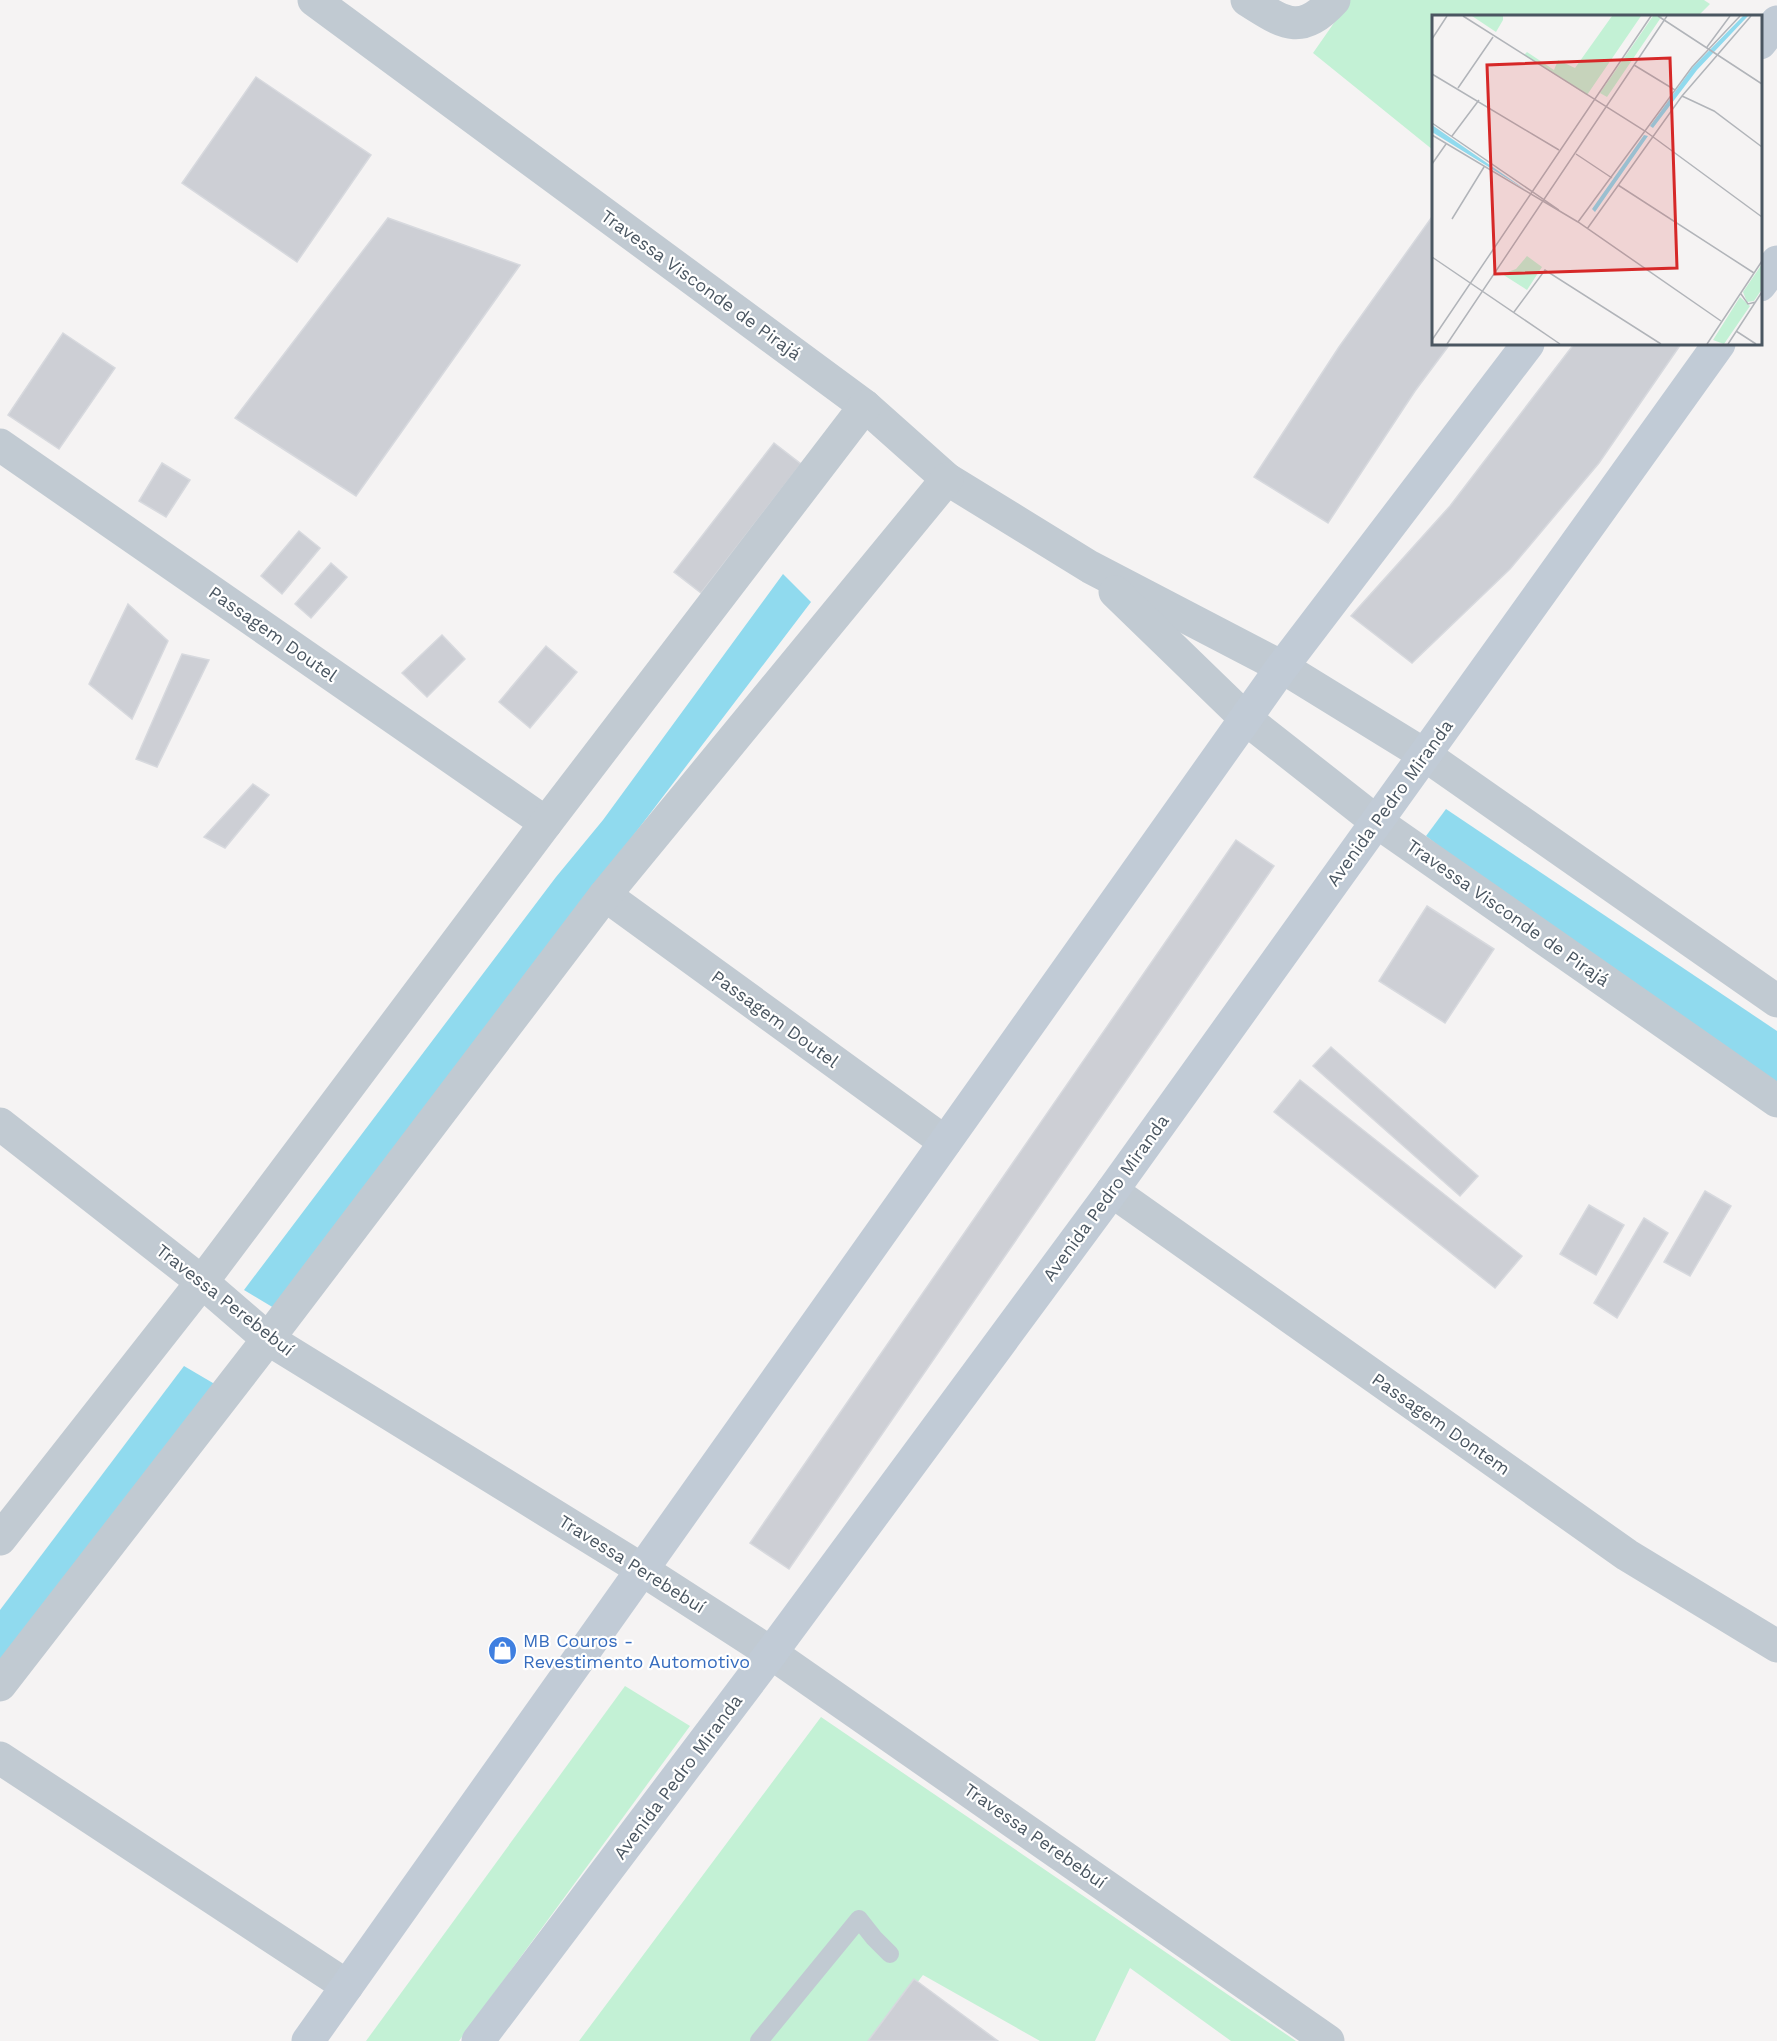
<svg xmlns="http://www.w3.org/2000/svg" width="1777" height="2041" font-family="'Work Sans',sans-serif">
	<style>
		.green { fill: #c3f1d5 }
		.water { fill: #90daee }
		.building { fill: #cdcfd5; stroke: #d7d9de; stroke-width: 1.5 }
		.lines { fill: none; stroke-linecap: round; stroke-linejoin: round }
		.service { stroke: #c1cad2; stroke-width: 18 }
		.minor { stroke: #c1cad2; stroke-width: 33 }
		.secondary { stroke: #c1cbd6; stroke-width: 33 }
		.labels { text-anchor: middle; stroke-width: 4.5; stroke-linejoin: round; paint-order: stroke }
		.street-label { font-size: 18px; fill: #4a5661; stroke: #fff }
		.shop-label { font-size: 18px; fill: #366cbe; stroke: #fff; text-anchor: start }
		.inset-road { fill: none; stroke: #b1b4b9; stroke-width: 1.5 }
		.view { fill: #d62828; fill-opacity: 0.15; stroke: #d62828; stroke-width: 3 }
		.inset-edge { fill: none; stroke: #4a5661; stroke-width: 3 }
	</style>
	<rect width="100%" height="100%" fill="#f5f3f3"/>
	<g class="green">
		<polygon points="1350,0 1704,0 1710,4 1698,16 1434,16 1433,150 1313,53"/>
		<polygon points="625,1686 690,1726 459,2041 366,2041"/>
		<polygon points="821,1717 1296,2041 1231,2041 1130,1968 1095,2041 1040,2041 923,1975 873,2041 579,2041"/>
	</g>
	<g class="water">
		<polygon points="783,574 811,602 274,1308 244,1290 556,877 603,820"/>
		<polygon points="1446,809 1777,1031 1777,1090 1564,943 1426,836"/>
		<polygon points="184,1366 218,1386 0,1670 0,1610"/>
	</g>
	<g class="building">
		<polygon points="256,77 371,155 297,262 182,183"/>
		<polygon points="1434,214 1434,344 1450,344 1415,391 1328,523 1254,477 1339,347"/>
		<polygon points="388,218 520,265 356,496 235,418"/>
		<polygon points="63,333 115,368 59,449 8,415"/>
		<polygon points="1574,344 1681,344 1599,463 1510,569 1412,663 1351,616 1450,506"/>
		<polygon points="774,443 801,464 701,593 674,572"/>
		<polygon points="162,463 190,480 166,517 139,501"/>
		<polygon points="299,531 320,548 282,594 261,576"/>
		<polygon points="331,563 347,577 311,618 295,604"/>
		<polygon points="128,604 168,641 132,719 89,684"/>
		<polygon points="442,635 465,659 427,697 402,673"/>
		<polygon points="546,646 577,672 530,728 499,702"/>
		<polygon points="182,654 209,660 157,767 136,759"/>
		<polygon points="253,784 269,795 225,848 204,837"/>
		<polygon points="1236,840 1274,866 789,1569 750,1543"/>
		<polygon points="1427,906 1494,949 1445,1023 1379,981"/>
		<polygon points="1331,1047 1478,1176 1460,1196 1313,1066"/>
		<polygon points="1300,1080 1522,1256 1495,1288 1274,1112"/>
		<polygon points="1705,1191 1731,1206 1690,1276 1664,1262"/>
		<polygon points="1589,1205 1624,1225 1596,1275 1560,1254"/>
		<polygon points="1644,1218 1668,1233 1617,1318 1594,1303"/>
		<polygon points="914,1979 998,2041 868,2041"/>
	</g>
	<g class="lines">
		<polyline class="service" points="759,2041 859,1919 874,1938 890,1954"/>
		<g class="minor">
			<polyline points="314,0 865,406 947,479 1090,567 1282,667 1425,755 1777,1001"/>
			<path d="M1247,0C1284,23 1300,37 1334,0"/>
			<polyline points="0,445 546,823"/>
			<polyline points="1115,592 1246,719 1377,822 1777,1101"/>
			<polyline points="605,895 945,1142"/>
			<polyline points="0,1124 202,1282 268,1339 641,1569 771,1653 1328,2041"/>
			<polyline points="1112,1191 1627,1555 1777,1646"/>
			<polyline points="0,1539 202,1282 546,823 865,406"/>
			<polyline points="0,1685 268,1339 605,895 947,479"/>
			<polyline points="0,1758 347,1986"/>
		</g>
		<g class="secondary">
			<polyline points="1760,43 1777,22"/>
			<polyline points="1760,285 1777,262"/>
			<polyline points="308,2041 1282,667 1528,344"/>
			<polyline points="478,2041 771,1653 1112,1191 1719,344"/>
		</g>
	</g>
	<defs>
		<symbol id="shop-disc" viewBox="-11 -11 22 22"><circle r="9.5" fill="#3f7fe0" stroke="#fff"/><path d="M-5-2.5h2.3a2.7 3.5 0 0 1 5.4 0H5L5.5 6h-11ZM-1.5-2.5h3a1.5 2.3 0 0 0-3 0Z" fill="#fff"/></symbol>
	</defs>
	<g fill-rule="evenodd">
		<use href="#shop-disc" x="486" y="1634" width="33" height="33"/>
	</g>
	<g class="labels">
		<g class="street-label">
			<text transform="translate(701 285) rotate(36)" y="6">Travessa Visconde de Pirajá</text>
			<text transform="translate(273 634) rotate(35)" y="6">Passagem Doutel</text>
			<text transform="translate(1390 803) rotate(-54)" y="6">Avenida Pedro Miranda</text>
			<text transform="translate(1508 913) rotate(35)" y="6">Travessa Visconde de Pirajá</text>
			<text transform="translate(775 1019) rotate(36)" y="6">Passagem Doutel</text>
			<text transform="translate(1106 1198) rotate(-54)" y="6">Avenida Pedro Miranda</text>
			<text transform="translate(225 1300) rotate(38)" y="6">Travessa Perebebuí</text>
			<text transform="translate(1441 1424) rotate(35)" y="6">Passagem Dontem</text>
			<text transform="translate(632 1564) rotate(32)" y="6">Travessa Perebebuí</text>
			<text transform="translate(678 1777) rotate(-53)" y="6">Avenida Pedro Miranda</text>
			<text transform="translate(1035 1836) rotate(35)" y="6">Travessa Perebebuí</text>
		</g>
		<g class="shop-label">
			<text x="523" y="1647">MB Couros -<tspan x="523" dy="21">Revestimento Automotivo</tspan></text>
		</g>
	</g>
	<g transform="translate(1432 15)">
		<rect width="330" height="330" fill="#f5f3f3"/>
		<path d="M40,1H71V5L64,17ZM180,1H209L155,80L92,40L95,37L122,55L126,45L143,53ZM221,1H230L175,82L168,78ZM95,241L110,252L95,275L70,259L84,254ZM330,249V274L322,286L315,287L311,277ZM308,282L318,291L292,329L281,325Z" fill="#c3f1d5"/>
		<path d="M311,1H316L265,55L221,113L218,111L261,52ZM0,110L94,175L0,117ZM212,120L216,121L163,197L160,194Z" fill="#90daee"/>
		<path class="inset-road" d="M31,1L213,116L330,202M226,1L330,69M0,24L15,1M275,32L298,1M202,50L243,75M0,59L127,135M26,73L61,22M250,81L282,96L330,132M0,108L127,195M0,120L146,207L289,306M20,121L47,85M144,139L180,163M0,149L14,129M186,170L322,258M20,204L52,152M146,207L260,52L308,1M155,214L250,81L319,1M0,242L128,329M309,279L316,289L324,287M82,297L113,255L229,329M304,316L324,329M0,325L219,1M15,329L235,1M275,329L330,246M296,329L330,277"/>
		<path class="view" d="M238,43L245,253L63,259L55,50Z"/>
		<rect width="330" height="330" class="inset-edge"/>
	</g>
</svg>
